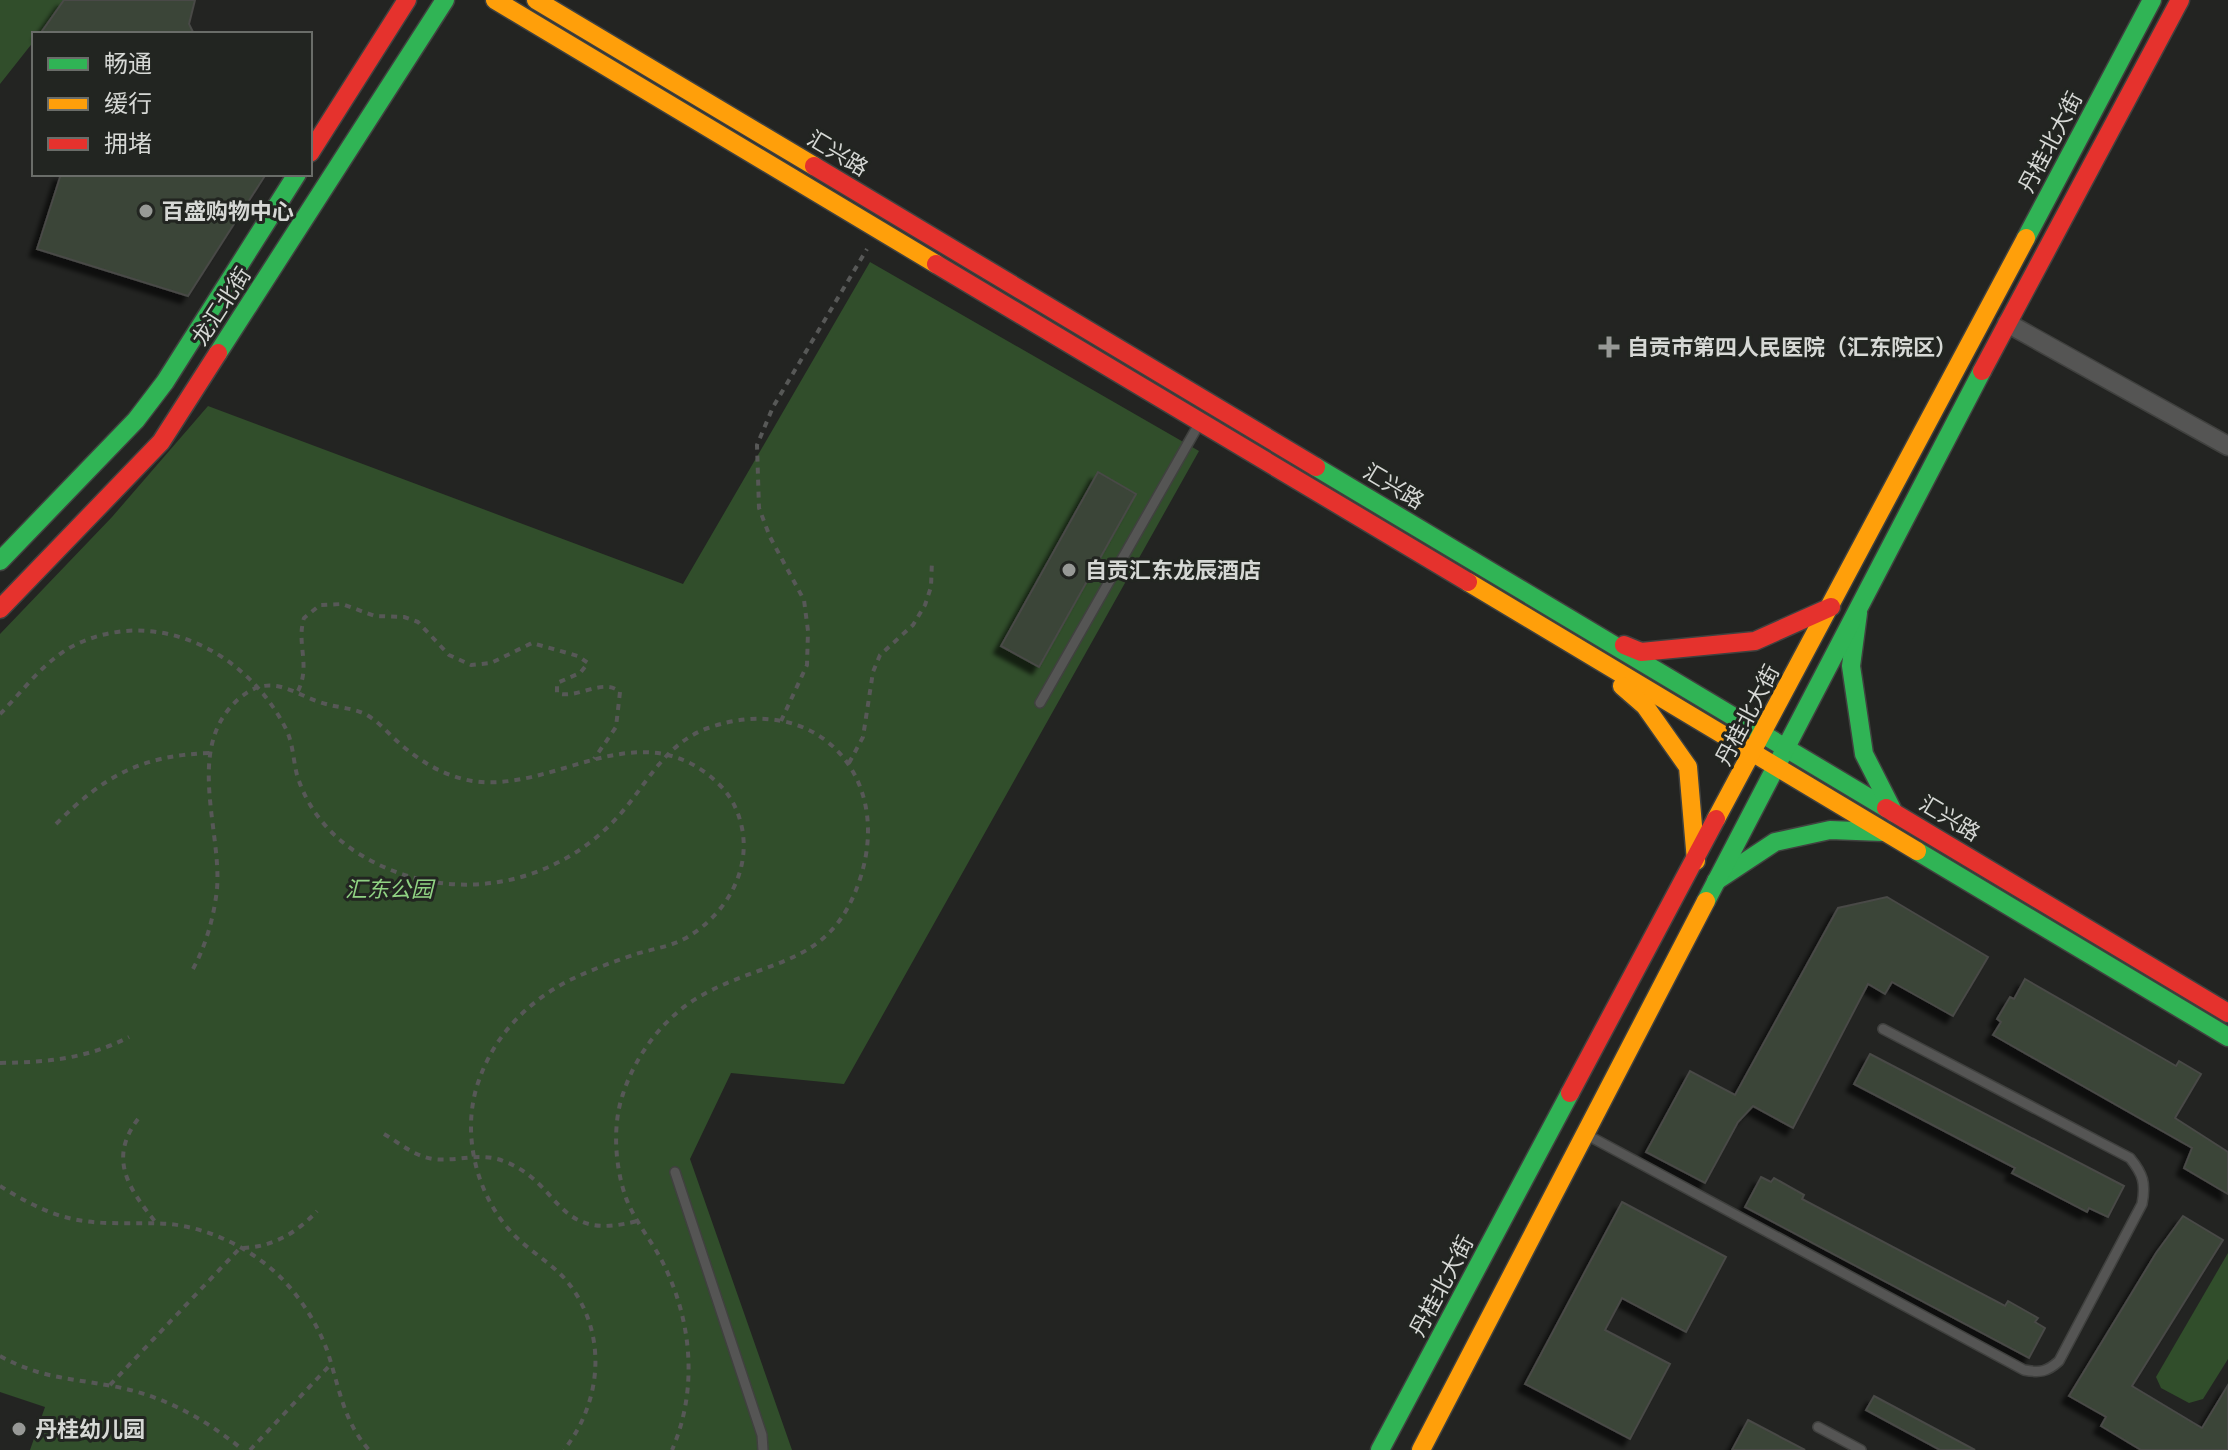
<svg xmlns="http://www.w3.org/2000/svg" width="2228" height="1450" font-family="'Playfair Display','Noto Sans SC',serif">
	<style>
		.green { fill: #314e2b }
		.building { fill: #3b4438; stroke: #484946; stroke-width: 2; filter: url(#shadow) }
		.lines { fill: none; stroke-linecap: round; stroke-linejoin: round }
		.lane-casing { stroke: #40413f; stroke-width: 12 }
		.street-casing { stroke: #40413f; stroke-width: 21 }
		.fast-casing { stroke: #40413f; stroke-width: 21 }
		.slow-casing { stroke: #40413f; stroke-width: 21 }
		.jam-casing { stroke: #40413f; stroke-width: 21 }
		.path { stroke: #575857; stroke-width: 4; stroke-dasharray: 6 6; stroke-linecap: butt }
		.lane { stroke: #555554; stroke-width: 9 }
		.street { stroke: #555554; stroke-width: 18 }
		.fast { stroke: #30b455; stroke-width: 18 }
		.slow { stroke: #ff9f0a; stroke-width: 18 }
		.jam { stroke: #e5322d; stroke-width: 18 }
		.poi-dot { fill: #979996; stroke: #222521; stroke-width: 3 }
		.labels { text-anchor: middle; stroke-width: 6; stroke-linejoin: round; paint-order: stroke }
		.street-label { font-size: 22px; fill: #d6d8d5; stroke: #222521 }
		.poi-label { font-size: 22px; font-weight: bold; fill: #d6d8d5; stroke: #222521; text-anchor: start }
		.park-label { font-size: 22px; font-style: italic; fill: #90d383; stroke: #222521 }
	</style>
	<defs>
		<filter id="shadow"><feDropShadow dx="-7" dy="7" stdDeviation="2" flood-color="#0009"/></filter>
	</defs>
	<rect width="100%" height="100%" fill="#232422"/>
	<g class="green">
		<polygon points="0,0 64,0 40,34 34,34 34,41 0,84"/>
		<polygon points="870,262 1199,451 844,1084 731,1073 690,1159 792,1450 30,1450 45,1407 0,1392 0,634 112,517 208,406 683,584"/>
		<polygon points="2228,1253 2228,1359 2203,1399 2189,1403 2161,1388 2156,1377"/>
	</g>
	<g class="building">
		<polygon points="64,0 195,0 189,24 194,34 40,34"/>
		<polygon points="61,174 266,174 188,296 37,249"/>
		<polygon points="1098,472 1136,494 1039,667 1001,646"/>
		<polygon points="1887,897 1988,957 1953,1016 1892,982 1885,994 1868,984 1793,1128 1753,1106 1738,1122 1705,1183 1646,1152 1690,1071 1735,1095 1838,908"/>
		<polygon points="2025,979 2176,1066 2179,1061 2201,1074 2175,1118 2228,1152 2228,1194 2184,1168 2192,1148 1993,1035 2001,1022 1997,1019 2010,997 2014,999"/>
		<polygon points="1870,1054 2124,1186 2108,1217 2089,1208 2087,1212 2012,1173 2015,1168 1854,1084"/>
		<polygon points="1761,1177 1771,1182 1774,1178 1804,1195 1802,1199 2005,1306 2008,1301 2038,1318 2035,1322 2045,1328 2029,1358 1745,1207"/>
		<polygon points="1622,1202 1726,1257 1686,1332 1622,1298 1605,1330 1670,1364 1630,1439 1525,1384"/>
		<polygon points="2183,1216 2223,1240 2132,1386 2202,1428 2228,1385 2228,1450 2141,1450 2101,1426 2106,1417 2069,1396 2156,1253"/>
		<polygon points="1874,1396 1975,1450 1940,1450 1866,1410"/>
		<polygon points="1748,1420 1805,1450 1732,1450"/>
	</g>
	<g class="lines">
		<defs>
			<g id="lane">
				<polyline points="1040,703 1199,424"/>
				<path d="M1589,1136L2024,1370C2040,1373 2047,1372 2059,1361L2142,1204C2146,1183 2143,1174 2130,1158L1883,1029"/>
				<polyline points="675,1172 762,1435 763,1450"/>
				<polyline points="1818,1427 1861,1450"/>
			</g>
			<polyline id="street" points="2007,323 2228,446"/>
			<g id="fast">
				<polyline points="2026,238 2152,0"/>
				<polyline points="218,353 445,0"/>
				<polyline points="1316,467 1886,808"/>
				<polyline points="0,561 136,420 165,382 297,174"/>
				<polyline points="1858,613 1851,666 1864,754 1894,813"/>
				<polyline points="1917,851 2228,1037"/>
				<polyline points="1716,881 1775,842 1830,830 1883,832"/>
				<polyline points="1706,901 1982,371"/>
				<polyline points="1380,1450 1570,1093"/>
			</g>
			<g id="slow">
				<polyline points="495,0 936,264"/>
				<polyline points="536,0 814,166"/>
				<polyline points="1468,582 1917,851"/>
				<polyline points="1622,686 1645,706 1688,767 1696,861"/>
				<polyline points="1716,819 2026,238"/>
				<polyline points="1421,1450 1706,901"/>
			</g>
			<g id="jam">
				<polyline points="310,153 407,0"/>
				<polyline points="814,166 1316,467"/>
				<polyline points="936,264 1468,582"/>
				<polyline points="1982,371 2180,0"/>
				<polyline points="0,609 161,442 218,353"/>
				<polyline points="1624,645 1641,652 1755,641 1831,607"/>
				<polyline points="1886,808 2228,1013"/>
				<polyline points="1570,1093 1716,819"/>
			</g>
		</defs>
		<use href="#lane" class="lane-casing"/>
		<use href="#street" class="street-casing"/>
		<use href="#fast" class="fast-casing"/>
		<use href="#slow" class="slow-casing"/>
		<use href="#jam" class="jam-casing"/>
		<g class="path">
			<path d="M298,691C311,665 296,644 304,618L320,605L342,604L375,616L404,617L418,622L449,655L471,665L491,663L532,643L578,656L588,663L580,673L557,683V693C577,700 603,677 620,692L616,727L594,759"/>
			<path d="M0,714C24,690 45,659 77,644C158,606 248,653 286,729C293,743 293,759 297,775C307,807 326,831 353,850C443,910 560,890 627,806C651,776 669,742 708,728C815,690 894,775 860,879C832,965 772,958 706,993C667,1013 636,1053 623,1094C612,1125 615,1167 626,1198C635,1222 653,1242 664,1265C692,1322 698,1390 672,1450"/>
			<polyline points="781,721 807,665 808,631 804,600 770,537 759,508 757,445 773,407 867,249"/>
			<polyline points="849,763 863,737 873,672 880,655 913,625 925,605 931,587 932,560"/>
			<path d="M56,824C105,775 142,755 212,753"/>
			<path d="M193,969C206,945 214,917 217,889C222,829 183,744 241,697C273,671 295,696 326,704C340,708 354,708 367,715C379,722 388,733 398,742C419,761 444,776 472,781C552,793 630,717 706,773C726,788 737,804 742,828C751,873 724,917 684,939C669,947 652,949 636,954C612,962 588,971 566,982C525,1004 494,1037 479,1080C460,1132 476,1197 515,1236C531,1252 551,1263 566,1280C608,1331 603,1400 564,1450"/>
			<path d="M0,1063C48,1062 86,1059 129,1037"/>
			<path d="M138,1119C107,1160 130,1190 157,1224"/>
			<path d="M384,1134C401,1144 414,1156 433,1159C459,1162 481,1151 506,1162C563,1185 555,1243 637,1221"/>
			<path d="M0,1186C26,1202 53,1217 84,1221C112,1225 140,1222 169,1224C211,1228 257,1251 286,1283C304,1303 318,1326 327,1350C339,1386 343,1421 369,1450"/>
			<path d="M0,1356C40,1378 69,1378 112,1386C162,1395 204,1418 243,1450"/>
			<path d="M110,1385L240,1248C271,1248 297,1233 317,1211"/>
			<polyline points="250,1450 331,1364"/>
		</g>
		<use href="#lane" class="lane"/>
		<use href="#street" class="street"/>
		<use href="#fast" class="fast"/>
		<use href="#slow" class="slow"/>
		<use href="#jam" class="jam"/>
	</g>
	<g class="poi-dot">
		<circle cx="146" cy="211" r="8"/>
		<path d="M1605 335h8v8h8v8h-8v8h-8v-8h-8v-8h8z"/>
		<circle cx="1069" cy="570" r="8"/>
		<circle cx="19" cy="1429" r="8"/>
	</g>
	<g class="labels">
		<g class="street-label">
			<text transform="translate(2050 142) rotate(-62)" y="8">丹桂北大街</text>
			<text transform="translate(838 153) rotate(31)" y="8">汇兴路</text>
			<text transform="translate(221 306) rotate(-57)" y="8">龙汇北街</text>
			<text transform="translate(1394 486) rotate(31)" y="8">汇兴路</text>
			<text transform="translate(1747 715) rotate(-62)" y="8">丹桂北大街</text>
			<text transform="translate(1950 818) rotate(31)" y="8">汇兴路</text>
			<text transform="translate(1441 1286) rotate(-62)" y="8">丹桂北大街</text>
		</g>
		<g class="poi-label">
			<text x="162" y="219">百盛购物中心</text>
			<text x="1627" y="355">自贡市第四人民医院（汇东院区）</text>
			<text x="1085" y="578">自贡汇东龙辰酒店</text>
			<text x="35" y="1437">丹桂幼儿园</text>
		</g>
		<g class="park-label">
			<text x="389" y="897">汇东公园</text>
		</g>
	</g>
	<rect x="32" y="32" width="280" height="144" fill="#222521" stroke="#6a6d69" stroke-width="2"/>
	<rect x="48" y="58" width="40" height="12" fill="#30b455" stroke="#6a6d69" stroke-width="2"/>
	<text x="104" y="72" font-size="24" fill="#d6d8d5">畅通</text>
	<rect x="48" y="98" width="40" height="12" fill="#ff9f0a" stroke="#6a6d69" stroke-width="2"/>
	<text x="104" y="112" font-size="24" fill="#d6d8d5">缓行</text>
	<rect x="48" y="138" width="40" height="12" fill="#e5322d" stroke="#6a6d69" stroke-width="2"/>
	<text x="104" y="152" font-size="24" fill="#d6d8d5">拥堵</text>
</svg>
